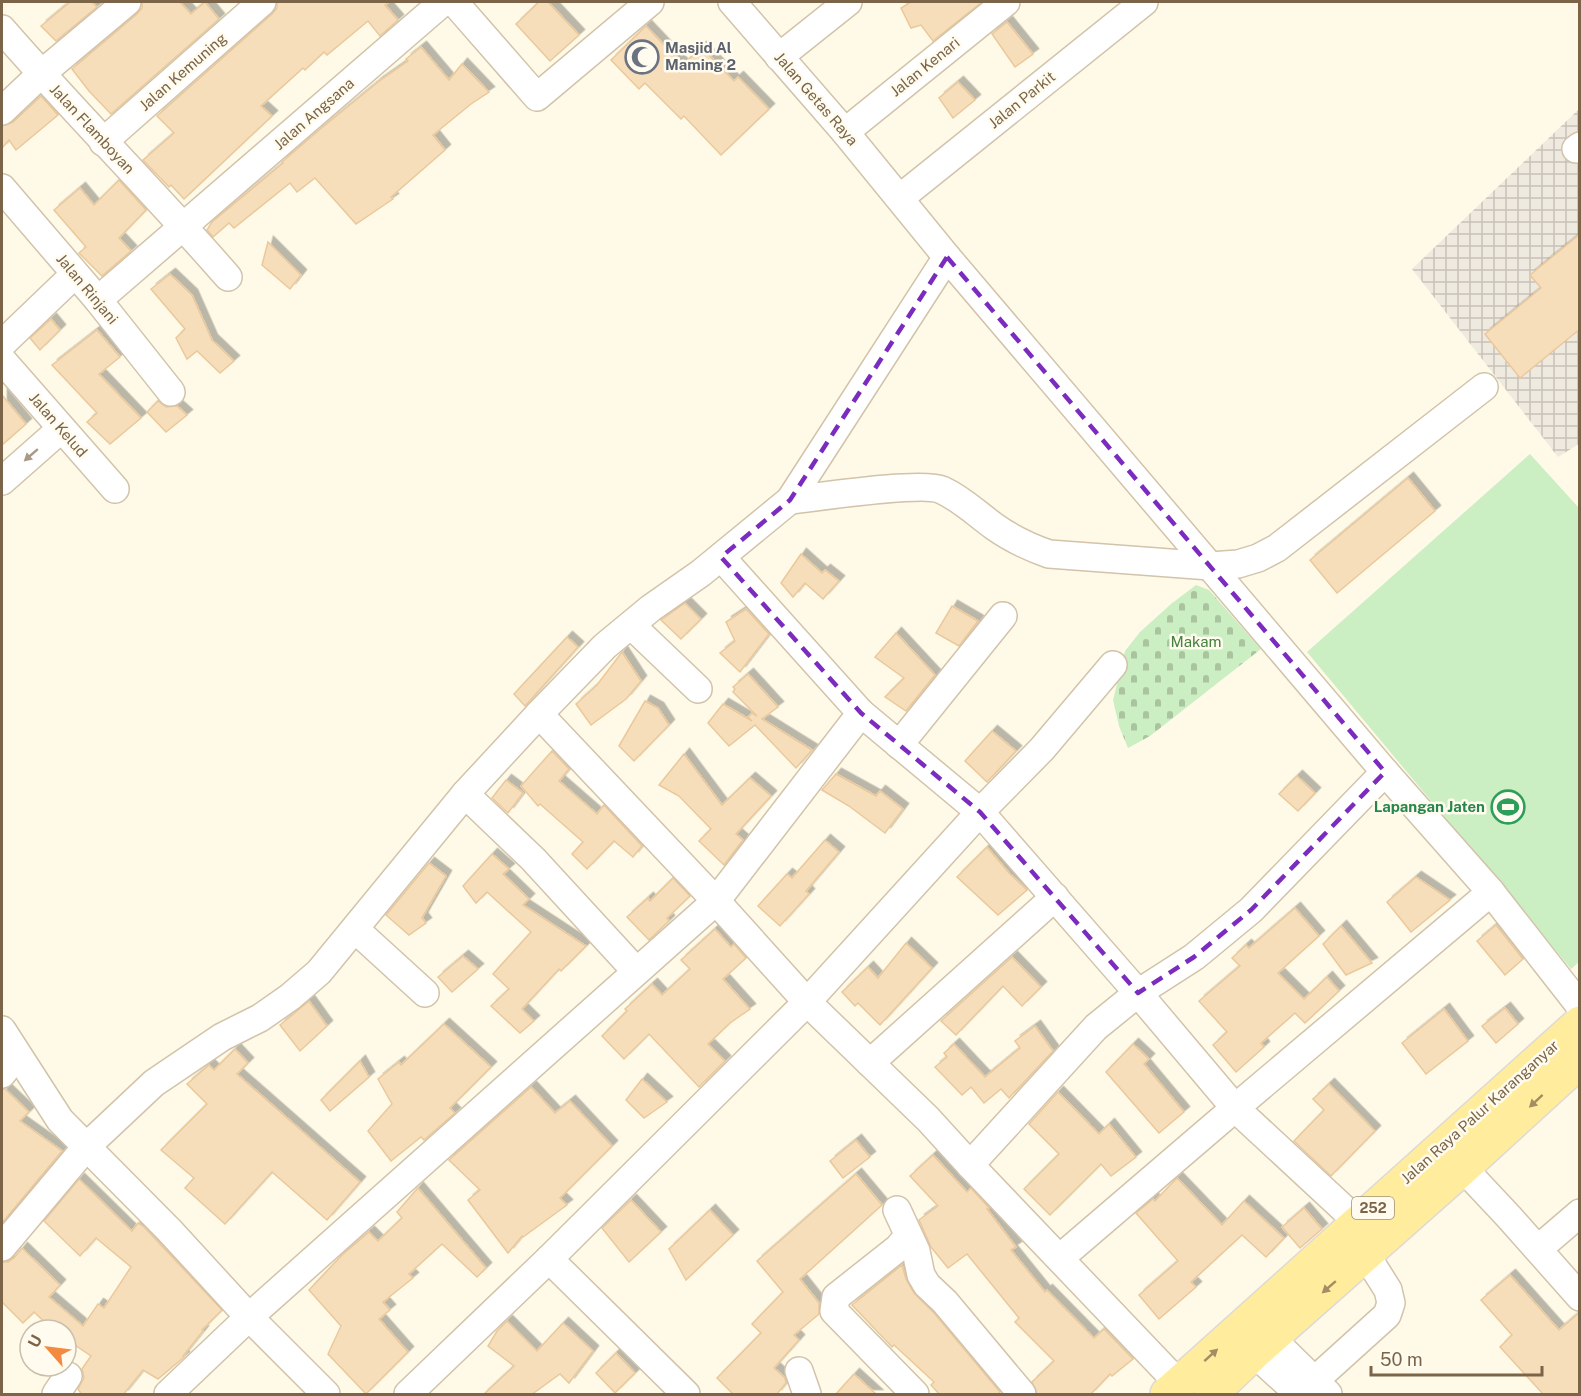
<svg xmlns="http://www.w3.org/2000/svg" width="1581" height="1396" font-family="'Public Sans',sans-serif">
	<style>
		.industrial { fill: url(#industrial-grid) }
		.grass { fill: #cceec3 }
		.cemetery { fill: url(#cemetery-stones) }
		.building { fill: #f7debb; stroke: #ebc89a; stroke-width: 1.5; filter: url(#shadow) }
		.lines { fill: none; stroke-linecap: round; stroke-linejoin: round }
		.minor-casing { stroke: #d2c3aa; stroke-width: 30 }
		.major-casing { stroke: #dfdad3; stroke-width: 36 }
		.minor { stroke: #fff; stroke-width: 27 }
		.major { stroke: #ffed9d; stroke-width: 33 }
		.oneway { fill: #a99a88 }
		.oneway2 { fill: #a38d62 }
		.marked { fill: none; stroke: #7b2cbf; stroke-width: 4.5; stroke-dasharray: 12 8; stroke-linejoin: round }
		.labels { text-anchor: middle; stroke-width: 5; stroke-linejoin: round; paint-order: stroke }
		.shield { fill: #fffcef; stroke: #a3927a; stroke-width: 1.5 }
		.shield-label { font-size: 14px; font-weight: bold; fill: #7b6448 }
		.worship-label { font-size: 15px; font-weight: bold; fill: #5b616d; stroke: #fffcef; text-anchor: start }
		.street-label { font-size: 15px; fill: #7b6448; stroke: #fffcef }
		.park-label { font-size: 15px; fill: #45823e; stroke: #fffcef }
		.leisure-label { font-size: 15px; font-weight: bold; fill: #27864d; stroke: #fffcef; text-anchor: end }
	</style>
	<defs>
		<pattern id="industrial-grid" width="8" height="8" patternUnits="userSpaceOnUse" patternTransform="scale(1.5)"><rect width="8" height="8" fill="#efeae0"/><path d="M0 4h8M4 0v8" fill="none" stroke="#c7c1b8"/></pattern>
		<pattern id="cemetery-stones" width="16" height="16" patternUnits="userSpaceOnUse" patternTransform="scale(1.5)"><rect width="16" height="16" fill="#cceec3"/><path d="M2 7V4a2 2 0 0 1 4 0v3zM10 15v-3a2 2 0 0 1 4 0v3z" fill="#abc4a0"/></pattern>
		<filter id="shadow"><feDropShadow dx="5.5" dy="-5.5" stdDeviation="0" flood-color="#0004"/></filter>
	</defs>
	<rect width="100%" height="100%" fill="#fefae7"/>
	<polygon class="industrial" points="1579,109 1579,444 1558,457 1412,269"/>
	<polygon class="grass" points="1530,454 1579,508 1580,961 1571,969 1307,652"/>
	<polygon class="cemetery" points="1196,585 1209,590 1261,649 1150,736 1128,748 1119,726 1113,700 1125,651 1140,632 1171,604"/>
	<g class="building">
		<polygon points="70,2 92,2 97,7 56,41 41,26"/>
		<polygon points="142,2 180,2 191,14 205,2 219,19 111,114 89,91 72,69 137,14 142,8"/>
		<polygon points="277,2 389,2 385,5 398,20 380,36 368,21 327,55 324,52 305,70 303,68 261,106 272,116 184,199 171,185 169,187 143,160 174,133 157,116 272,14 277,8"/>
		<polygon points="539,2 548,2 579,35 550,61 516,24"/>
		<polygon points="911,2 982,2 933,41 921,25 911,28 901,8"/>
		<polygon points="1007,22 1033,54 1015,67 992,34"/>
		<polygon points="646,26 683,65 701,47 734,81 738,77 769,109 721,155 684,116 681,119 645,83 639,89 611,60"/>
		<polygon points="421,47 449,80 462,64 489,92 471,104 433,135 445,150 391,197 393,199 356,224 315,178 297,192 290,183 234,228 229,223 213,237 207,230 212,222 283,163 282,162 318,131 378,82 408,61 406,59"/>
		<polygon points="958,82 975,100 953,118 939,98"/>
		<polygon points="41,96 58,115 16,150 9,140 2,148 2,126 13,122"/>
		<polygon points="119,180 146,210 119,238 131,251 102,276 79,253 86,247 54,210 80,188 94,205"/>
		<polygon points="1580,234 1580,329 1520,378 1485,334 1541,288 1530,275"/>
		<polygon points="268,242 301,275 290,289 262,265"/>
		<polygon points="170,274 192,295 212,340 234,361 220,373 197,351 187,359 176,338 185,329 151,289"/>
		<polygon points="51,319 60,330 40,350 30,338"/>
		<polygon points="97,330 120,357 99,374 141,418 110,444 87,422 97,413 52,365"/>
		<polygon points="2,395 26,424 2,445"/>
		<polygon points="158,401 166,407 177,406 187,415 166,432 147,412"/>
		<polygon points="1408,478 1435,511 1337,593 1310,560"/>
		<polygon points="801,554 822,573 825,570 839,581 823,599 805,583 793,597 781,583"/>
		<polygon points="685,603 701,619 681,639 661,620"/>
		<polygon points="952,606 978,621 959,646 936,633"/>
		<polygon points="746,609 769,634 740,672 720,653 735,641 726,622"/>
		<polygon points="896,633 935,675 906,711 885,697 904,678 875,657"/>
		<polygon points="567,637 578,647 525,706 514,694"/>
		<polygon points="622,652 641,681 626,699 591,725 576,704 597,685"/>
		<polygon points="748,674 778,707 762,719 812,750 796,768 755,725 729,746 708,723 723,704 752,721 748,717 752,713 757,716 733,692 735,689 733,687"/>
		<polygon points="645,701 658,708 669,725 634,761 619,746"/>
		<polygon points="992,731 1016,751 987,782 965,761"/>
		<polygon points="552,751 569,769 559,781 597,814 604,805 642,846 633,857 614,841 587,869 572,854 583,842 540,804 538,806 521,786"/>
		<polygon points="684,754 722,805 750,778 771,796 736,834 743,840 724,865 699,841 711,829 679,796 659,785"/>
		<polygon points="836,774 876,796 880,791 903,809 885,833 849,806 822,790"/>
		<polygon points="1297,776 1315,793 1298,811 1279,794"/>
		<polygon points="506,780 523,793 508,813 492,798"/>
		<polygon points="825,840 839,852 806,891 809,894 780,926 758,906 787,874 792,878"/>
		<polygon points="987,847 1009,873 1027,890 998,915 957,877"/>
		<polygon points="492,854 509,869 503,874 529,899 523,905 586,946 561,971 559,969 522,1009 534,1021 520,1033 491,1006 509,989 493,974 531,932 487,892 476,903 463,886"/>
		<polygon points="429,863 446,876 422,918 426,923 409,935 386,915"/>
		<polygon points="1416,877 1450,900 1411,932 1387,902"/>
		<polygon points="673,878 690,896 667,918 669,921 649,940 627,917 648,898 650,901"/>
		<polygon points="1295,908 1319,936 1278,973 1304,999 1327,977 1339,991 1305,1023 1295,1013 1261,1043 1264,1047 1236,1072 1213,1045 1227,1032 1199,1001 1240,966 1232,958 1246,945 1249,948"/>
		<polygon points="1496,925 1523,959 1505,975 1477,941"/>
		<polygon points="1341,926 1372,963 1346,975 1323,944"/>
		<polygon points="715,929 731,947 734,944 746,958 723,979 750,1009 730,1023 708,1044 725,1061 699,1087 649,1034 624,1059 602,1036 627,1011 625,1009 652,984 662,995 690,969 681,960"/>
		<polygon points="906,943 932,968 880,1025 858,1003 855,1006 842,992 868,967 878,978"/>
		<polygon points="463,956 478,969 452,992 438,977"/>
		<polygon points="1012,957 1041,987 1022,1006 1003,986 956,1035 941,1021"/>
		<polygon points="309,1001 327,1026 300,1051 280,1025"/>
		<polygon points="1505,1008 1518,1024 1496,1043 1482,1026"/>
		<polygon points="1444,1009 1468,1041 1426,1074 1402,1043"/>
		<polygon points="444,1024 491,1067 450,1108 455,1113 424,1140 421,1137 391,1161 368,1131 392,1104 378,1079 399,1062 401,1065"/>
		<polygon points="1035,1026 1053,1051 1009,1098 1001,1089 984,1103 971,1087 962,1095 935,1067 947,1057 944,1053 954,1044 985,1077 1020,1048 1015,1041"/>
		<polygon points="1133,1044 1149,1059 1144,1064 1184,1112 1159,1133 1106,1072"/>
		<polygon points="235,1049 248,1063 237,1074 360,1182 327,1220 272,1172 225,1224 185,1188 194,1178 161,1150 207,1104 187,1084 209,1065 214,1070"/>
		<polygon points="360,1061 369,1077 330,1111 321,1100"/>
		<polygon points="642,1079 667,1102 644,1118 626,1100"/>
		<polygon points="1329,1084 1375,1131 1331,1176 1294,1141 1324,1110 1313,1099"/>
		<polygon points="531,1087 555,1113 570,1101 612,1146 560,1198 567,1205 523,1237 522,1236 508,1253 468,1200 480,1190 449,1160"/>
		<polygon points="2,1089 5,1089 29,1112 20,1121 62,1151 2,1223"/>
		<polygon points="1058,1092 1099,1134 1109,1124 1136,1157 1111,1176 1101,1164 1050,1215 1024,1189 1059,1154 1029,1124"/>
		<polygon points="856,1140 870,1157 843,1178 830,1161"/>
		<polygon points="933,1155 967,1192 971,1188 989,1208 987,1209 1016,1247 1011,1250 1045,1292 1047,1290 1094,1338 1104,1329 1133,1359 1112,1376 1110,1374 1090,1395 1037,1395 1032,1382 1054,1361 1015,1322 1019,1318 967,1254 948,1268 931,1247 919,1220 938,1206 910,1176"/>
		<polygon points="856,1174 882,1205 800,1279 819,1303 819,1314 794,1335 799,1340 774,1368 785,1378 786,1383 776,1395 734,1395 717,1378 761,1333 752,1324 783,1292 757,1261"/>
		<polygon points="1177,1178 1222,1225 1244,1201 1284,1238 1266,1257 1242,1235 1191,1282 1196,1287 1159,1319 1139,1295 1178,1261 1136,1213 1153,1199 1155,1201"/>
		<polygon points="79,1179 132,1231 138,1223 144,1227 222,1310 202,1330 203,1331 183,1356 184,1357 158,1379 143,1370 123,1395 82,1395 78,1389 84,1378 82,1369 91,1356 66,1339 66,1330 53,1330 34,1312 23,1323 2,1302 2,1262 8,1262 14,1258 22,1248 60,1285 49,1297 83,1326 98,1304 104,1308 131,1267 96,1238 80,1256 44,1221"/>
		<polygon points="418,1188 486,1268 477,1277 442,1244 409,1274 413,1278 383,1302 390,1310 379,1319 408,1352 366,1394 328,1354 341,1326 309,1290 342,1255 369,1232 378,1241 402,1218 397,1212"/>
		<polygon points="631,1200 661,1232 629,1262 602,1228"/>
		<polygon points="1304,1208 1322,1229 1300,1248 1282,1227"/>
		<polygon points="710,1210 733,1235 686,1280 669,1249"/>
		<polygon points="902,1265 906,1279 914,1293 934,1313 1000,1392 997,1395 940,1395 931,1385 934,1382 894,1345 892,1347 852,1305"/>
		<polygon points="1510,1275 1559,1330 1580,1312 1580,1395 1544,1395 1500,1347 1512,1335 1481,1300"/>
		<polygon points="507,1321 537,1351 563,1323 593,1351 569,1383 560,1374 531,1395 483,1395 514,1366 488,1346 497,1331"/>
		<polygon points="616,1353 635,1373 615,1393 596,1373"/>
		<polygon points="854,1374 877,1395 835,1395"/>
	</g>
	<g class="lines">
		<defs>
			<g id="minor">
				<polyline points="454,2 537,97 650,2"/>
				<polyline points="732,2 845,132 947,257 1385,772 1491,892 1580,1006"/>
				<path d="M2,29C75,113 154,192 228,277"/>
				<polyline points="779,57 848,2"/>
				<polyline points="2,111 41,74 127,2"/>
				<polyline points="845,132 1006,2"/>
				<polyline points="103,142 262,2"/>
				<polyline points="1576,149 1580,146"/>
				<polyline points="2,188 98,300 171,392"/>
				<polyline points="900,198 1144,2"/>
				<polyline points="98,300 443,2"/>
				<polyline points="2,344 75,274"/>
				<polyline points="2,360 115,489"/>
				<polyline points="2,481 61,429"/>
				<path d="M790,500C818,497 923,481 942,490C962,499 978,515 995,527C1012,539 1029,547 1049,554L1210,566L1238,564L1258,558L1277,548L1484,387"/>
				<polyline points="631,625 698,689"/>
				<polyline points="861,713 980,812 1138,993 1235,1108 1358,1222"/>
				<polyline points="539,714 716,901 807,1002 928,1119 970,1165 1179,1384"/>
				<polyline points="899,745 1003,616"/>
				<polyline points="465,794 533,859 636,971"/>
				<polyline points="356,930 425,993"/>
				<polyline points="2,1030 60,1120 169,1230 249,1317 326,1394"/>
				<polyline points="870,1063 1055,897"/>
				<polyline points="2,1074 17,1055"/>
				<polyline points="1449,1153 1509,1217 1580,1297"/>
				<polyline points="970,1165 1096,1027 1138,993 1194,957 1251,910 1385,772"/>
				<polyline points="897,1210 916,1251 921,1275 927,1285 945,1302 1022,1394"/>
				<polyline points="908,1236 898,1248 836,1297 834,1311 915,1394"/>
				<polyline points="2,1247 87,1146 154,1083 222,1037 260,1018 290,997 319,972 465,794 539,714 605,646 651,608 701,573 790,500 947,257"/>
				<polyline points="1538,1249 1580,1213"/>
				<polyline points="1060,1258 1235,1108 1491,892"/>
				<polyline points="549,1259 686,1394"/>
				<polyline points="1271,1338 1328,1394"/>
				<polyline points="1254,1353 1299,1394"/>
				<polyline points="799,1371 807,1394"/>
				<polyline points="1314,1381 1387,1315 1391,1303 1388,1290 1366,1255"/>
				<polyline points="56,1394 68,1376"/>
				<polyline points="168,1394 249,1317 716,901 861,713 721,557"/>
				<polyline points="408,1394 549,1259 807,1002 980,812 1042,749 1113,665"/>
			</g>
			<g id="major">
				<polyline points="1167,1394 1580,1023"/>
				<polyline points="1211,1394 1254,1353 1463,1168 1580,1061"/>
			</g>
		</defs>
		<use href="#minor" class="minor-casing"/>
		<use href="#major" class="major-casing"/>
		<use href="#minor" class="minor"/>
		<use href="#major" class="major"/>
	</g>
	<defs><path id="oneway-solid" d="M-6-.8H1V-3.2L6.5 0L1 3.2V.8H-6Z" transform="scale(1.5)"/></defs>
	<use class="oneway" href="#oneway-solid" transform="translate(31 455) rotate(139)"/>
	<g class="oneway2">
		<use href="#oneway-solid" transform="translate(1536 1101) rotate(137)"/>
		<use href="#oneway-solid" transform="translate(1329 1287) rotate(139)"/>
		<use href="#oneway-solid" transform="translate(1211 1355) rotate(-42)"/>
	</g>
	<path class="marked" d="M947,257L1385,772L1251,910L1194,957L1138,993L980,812L861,713L721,557L790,500Z"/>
	<defs>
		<symbol id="mosque-ring" viewBox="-11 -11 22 22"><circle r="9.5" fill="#fffcef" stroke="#6b7280" stroke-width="1.5"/><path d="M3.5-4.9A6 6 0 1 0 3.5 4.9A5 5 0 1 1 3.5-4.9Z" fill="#6b7280"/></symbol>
		<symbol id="stadium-ring" viewBox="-11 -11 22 22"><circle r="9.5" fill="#fffcef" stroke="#2e9e5b" stroke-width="1.5"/><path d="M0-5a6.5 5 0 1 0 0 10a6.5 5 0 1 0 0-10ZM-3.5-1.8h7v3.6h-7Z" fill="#2e9e5b"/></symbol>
	</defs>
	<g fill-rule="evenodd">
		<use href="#mosque-ring" x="623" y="38" width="38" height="38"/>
		<use href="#stadium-ring" x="1489" y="788" width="38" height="38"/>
	</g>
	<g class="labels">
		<rect class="shield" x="1352" y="1197" width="42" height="22" rx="4.5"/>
		<g class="shield-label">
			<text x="1373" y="1213">252</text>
		</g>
		<g class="worship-label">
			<text x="665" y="53">Masjid Al<tspan x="665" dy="17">Maming 2</tspan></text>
		</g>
		<g class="street-label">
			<text transform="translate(925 67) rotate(-39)" y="5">Jalan Kenari</text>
			<text transform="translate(183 72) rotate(-41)" y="5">Jalan Kemuning</text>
			<text transform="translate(816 99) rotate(49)" y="5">Jalan Getas Raya</text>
			<text transform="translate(1022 100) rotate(-39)" y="5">Jalan Parkit</text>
			<text transform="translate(314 114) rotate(-41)" y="5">Jalan Angsana</text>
			<text transform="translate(92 129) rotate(47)" y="5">Jalan Flamboyan</text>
			<text transform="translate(87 289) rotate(50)" y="5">Jalan Rinjani</text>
			<text transform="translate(58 425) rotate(49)" y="5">Jalan Kelud</text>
			<text transform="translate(1480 1112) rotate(-42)" y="5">Jalan Raya Palur Karanganyar</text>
		</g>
		<g class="park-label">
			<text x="1196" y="647">Makam</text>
		</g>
		<g class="leisure-label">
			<text x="1485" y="812">Lapangan Jaten</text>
		</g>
	</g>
	<rect width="1581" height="1396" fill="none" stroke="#7b6448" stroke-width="6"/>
	<g transform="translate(48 1348) rotate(298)"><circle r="28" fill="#fffcef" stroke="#cabfac" stroke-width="1.5"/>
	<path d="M0-4.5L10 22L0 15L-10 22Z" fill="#f48940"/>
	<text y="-9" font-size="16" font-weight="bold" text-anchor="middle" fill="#7b6448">U</text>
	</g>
	<path d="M1371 1366v9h171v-9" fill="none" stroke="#7b6448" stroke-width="3"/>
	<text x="1380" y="1366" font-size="18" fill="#7b6448" stroke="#fffcef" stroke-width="4.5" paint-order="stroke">50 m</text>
</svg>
